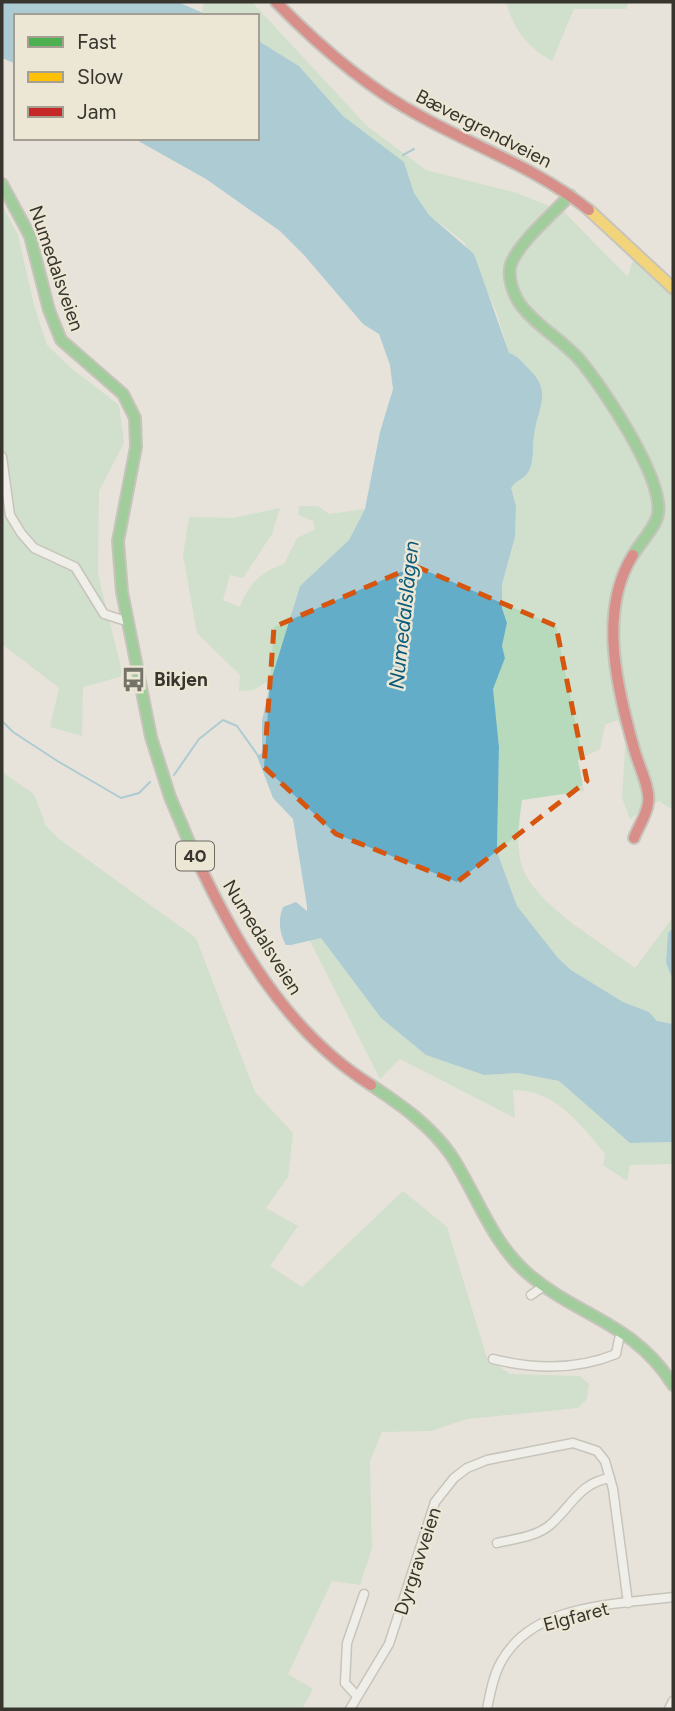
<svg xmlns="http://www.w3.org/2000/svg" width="675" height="1711" font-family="Figtree,sans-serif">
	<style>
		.green { fill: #b7d9bc }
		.water { fill: #64adc8 }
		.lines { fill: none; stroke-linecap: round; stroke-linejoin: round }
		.stream { stroke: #64adc8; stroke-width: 2 }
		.street-casing { stroke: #a09d96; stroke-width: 11 }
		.fast-casing { stroke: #a09d96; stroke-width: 14 }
		.slow-casing { stroke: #a09d96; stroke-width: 14 }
		.jam-casing { stroke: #a09d96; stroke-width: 14 }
		.street { stroke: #fbfbf9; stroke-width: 8 }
		.fast { stroke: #4caf50; stroke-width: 10 }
		.slow { stroke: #ffc107; stroke-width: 10 }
		.jam { stroke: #c62828; stroke-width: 10 }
		.marked { fill: none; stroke: #d6550f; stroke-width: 5; stroke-dasharray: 14 9; stroke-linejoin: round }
		.labels { text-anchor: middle; stroke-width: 5; stroke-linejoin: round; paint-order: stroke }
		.shield { fill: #ece6d5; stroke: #6d6a60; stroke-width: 2 }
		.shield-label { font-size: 18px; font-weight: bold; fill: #37352e }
		.street-label { font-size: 19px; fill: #37352e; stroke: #ece6d5 }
		.poi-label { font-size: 19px; font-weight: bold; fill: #37352e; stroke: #ece6d5; text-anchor: start }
		.water-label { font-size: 21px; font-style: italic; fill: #095b79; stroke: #ece6d5 }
	</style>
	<rect width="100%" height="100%" fill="#e7e3da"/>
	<g class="green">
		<path d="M204,2H252L367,126L426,170L517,193L564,212L628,277L635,253L673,290V810L659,801L630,819L622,798L626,733L617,720L605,725L600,749L578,760L584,791L522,800C519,823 515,847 523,869C538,907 603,943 635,968L673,917V928L668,933L666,963L673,980V1024L657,1021L649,1012L623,1002L571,970L558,958L517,906L497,852L499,747L492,689L505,658L502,646L507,623L502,608V583L515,537L516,506L510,488C515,481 522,480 527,474C535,463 532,448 534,436C537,409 553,394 530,370C523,363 518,356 509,353L496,311L464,242L429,215L414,193L404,162L343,116L299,66L257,40V16H210L202,12Z"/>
		<path d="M506,2H629L626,9H574L552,61C526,46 514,30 506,2Z"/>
		<polygon points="2,205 18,235 34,305 47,345 71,368 119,405 124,443 99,491 98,574 123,676 83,687 82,736 50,727 59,688 2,644"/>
		<path d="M299,506H318L329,514L365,509L349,540L300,586L271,680L253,690L239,691L240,675L197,633L183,555L189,517L233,518L280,508L272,534L243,578L230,575L223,600L240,607C247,585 262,571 284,564L297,538L315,529L313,521L298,515Z"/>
		<polygon points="2,772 34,794 46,826 59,839 196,938 255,1092 293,1133 288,1177 266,1208 298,1226 270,1266 302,1287 403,1191 447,1227 487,1358 510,1374 580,1376 589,1384 587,1399 578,1408 467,1419 431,1431 382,1432 370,1461 372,1548 360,1585 332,1581 288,1674 313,1689 302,1709 2,1709"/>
		<path d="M321,938L381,1018L426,1055L484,1075L518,1073L559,1081L630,1143L673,1142V1164L630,1165L627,1181L603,1165L605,1154C582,1125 554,1089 513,1090L515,1118L400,1059L380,1079L309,939Z"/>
	</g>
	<g class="water">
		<polygon points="2,2 178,2 210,16 16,16 16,64 2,58"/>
		<path d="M257,40L299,66L343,116L404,162L414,193L429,215L474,254L509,353C518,356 523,363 530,370C553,393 537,409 534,436C532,448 535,463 527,474C522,480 515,481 511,488L516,506L515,537L502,584V608L507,623L502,646L505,658L493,689L499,747L497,852L517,906L558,958L571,970L623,1002L649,1012L657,1021L673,1024V1142L630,1143L559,1081L518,1073L484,1075L426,1055L381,1018L321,938L291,945H286C279,933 278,919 283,907L296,902L307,911V906L293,819L273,798L257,756L262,753V721L271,680L300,586L349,540L365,509L380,432L393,389L390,365L379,334L363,324L304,255L280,231L206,179L133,138H257Z"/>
		<polygon points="673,928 673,980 666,963 668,933"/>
	</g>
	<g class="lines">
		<g class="stream">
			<polyline points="403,155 414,149"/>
			<polyline points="2,721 13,732 59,762 121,798 139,793 150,782"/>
			<polyline points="174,775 199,739 223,720 237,726 259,757"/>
		</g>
		<defs>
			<g id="street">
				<polyline points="2,457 10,515 21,533 34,548 75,567 104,614 126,621"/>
				<polyline points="531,1295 544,1286"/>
				<path d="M493,1359C533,1369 577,1370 616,1354L619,1339"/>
				<path d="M497,1543C514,1539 536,1537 550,1525C572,1506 579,1483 610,1478"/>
				<polyline points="357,1696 345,1683 347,1643 364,1594"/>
				<polyline points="350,1709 389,1644 435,1502 454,1478 467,1468 487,1460 573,1443 597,1451 605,1461 613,1489 628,1603"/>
				<path d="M487,1709C490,1694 493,1676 501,1662C533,1603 615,1605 673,1597"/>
				<polyline points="669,1709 673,1701"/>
			</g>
			<g id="fast">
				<polyline points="2,184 30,236 49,310 61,340 123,394 135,418 136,447 118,541 122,592 151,737 170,797 192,849"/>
				<path d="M570,195C554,213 519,242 511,264C507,276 513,294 520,304C535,325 561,339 579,359C602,386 664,478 658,514C656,527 640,543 633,555"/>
				<path d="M371,1085C401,1105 430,1125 451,1155C476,1193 491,1241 526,1272C577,1317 634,1322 673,1385"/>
			</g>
			<polyline id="slow" points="589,210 673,288"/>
			<g id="jam">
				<path d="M276,2C319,46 367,88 422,117C478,148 538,169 589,210"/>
				<path d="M633,555C597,612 618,692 635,752C639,766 651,790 648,803C647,815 638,827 634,838"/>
				<path d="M192,849C233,939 285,1031 371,1085"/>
			</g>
		</defs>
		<use href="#street" class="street-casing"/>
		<use href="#fast" class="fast-casing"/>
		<use href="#slow" class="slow-casing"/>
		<use href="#jam" class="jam-casing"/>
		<use href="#street" class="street"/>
		<use href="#fast" class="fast"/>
		<use href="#slow" class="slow"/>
		<use href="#jam" class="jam"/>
	</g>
	<path d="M0 0H675V1711H0ZM415,566L556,626L587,781L457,882L336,834L264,767L274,627Z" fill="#e7e3da" fill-opacity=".55" fill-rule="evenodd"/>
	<path class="marked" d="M415,566L556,626L587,781L457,882L336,834L264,767L274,627Z"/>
	<defs>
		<symbol id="bus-bare" viewBox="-9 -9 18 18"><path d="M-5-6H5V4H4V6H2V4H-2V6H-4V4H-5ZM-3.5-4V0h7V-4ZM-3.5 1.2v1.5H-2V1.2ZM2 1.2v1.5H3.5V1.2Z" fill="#75726a" stroke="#ece6d5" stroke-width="2.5" paint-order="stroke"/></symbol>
	</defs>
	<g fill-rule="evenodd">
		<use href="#bus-bare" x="116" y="662" width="35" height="35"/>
	</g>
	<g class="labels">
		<rect class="shield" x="176" y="841.5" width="38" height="29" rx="5"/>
		<g class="shield-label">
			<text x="195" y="862">40</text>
		</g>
		<g class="street-label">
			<text transform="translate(484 128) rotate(27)" y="7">Bævergrendveien</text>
			<text transform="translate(57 268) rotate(71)" y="7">Numedalsveien</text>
			<text transform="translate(263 937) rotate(58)" y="7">Numedalsveien</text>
			<text transform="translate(417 1561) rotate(-72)" y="7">Dyrgravveien</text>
			<text transform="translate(576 1616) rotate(-15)" y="7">Elgfaret</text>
		</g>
		<g class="poi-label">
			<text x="154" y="686">Bikjen</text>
		</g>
		<g class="water-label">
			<text transform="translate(404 615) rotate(-84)" y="7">Numedalslågen</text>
		</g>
	</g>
	<rect width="675" height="1711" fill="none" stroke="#37352e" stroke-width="7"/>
	<rect x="14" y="14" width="245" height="126" fill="#ece6d5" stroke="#a49f92" stroke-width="2"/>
	<rect x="28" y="37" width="35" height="10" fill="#4caf50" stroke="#a49f92" stroke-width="2"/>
	<text x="77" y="49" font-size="21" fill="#37352e">Fast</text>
	<rect x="28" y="72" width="35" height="10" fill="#ffc107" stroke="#a49f92" stroke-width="2"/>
	<text x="77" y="84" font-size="21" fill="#37352e">Slow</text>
	<rect x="28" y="107" width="35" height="10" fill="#c62828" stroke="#a49f92" stroke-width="2"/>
	<text x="77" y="119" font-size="21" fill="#37352e">Jam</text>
</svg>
